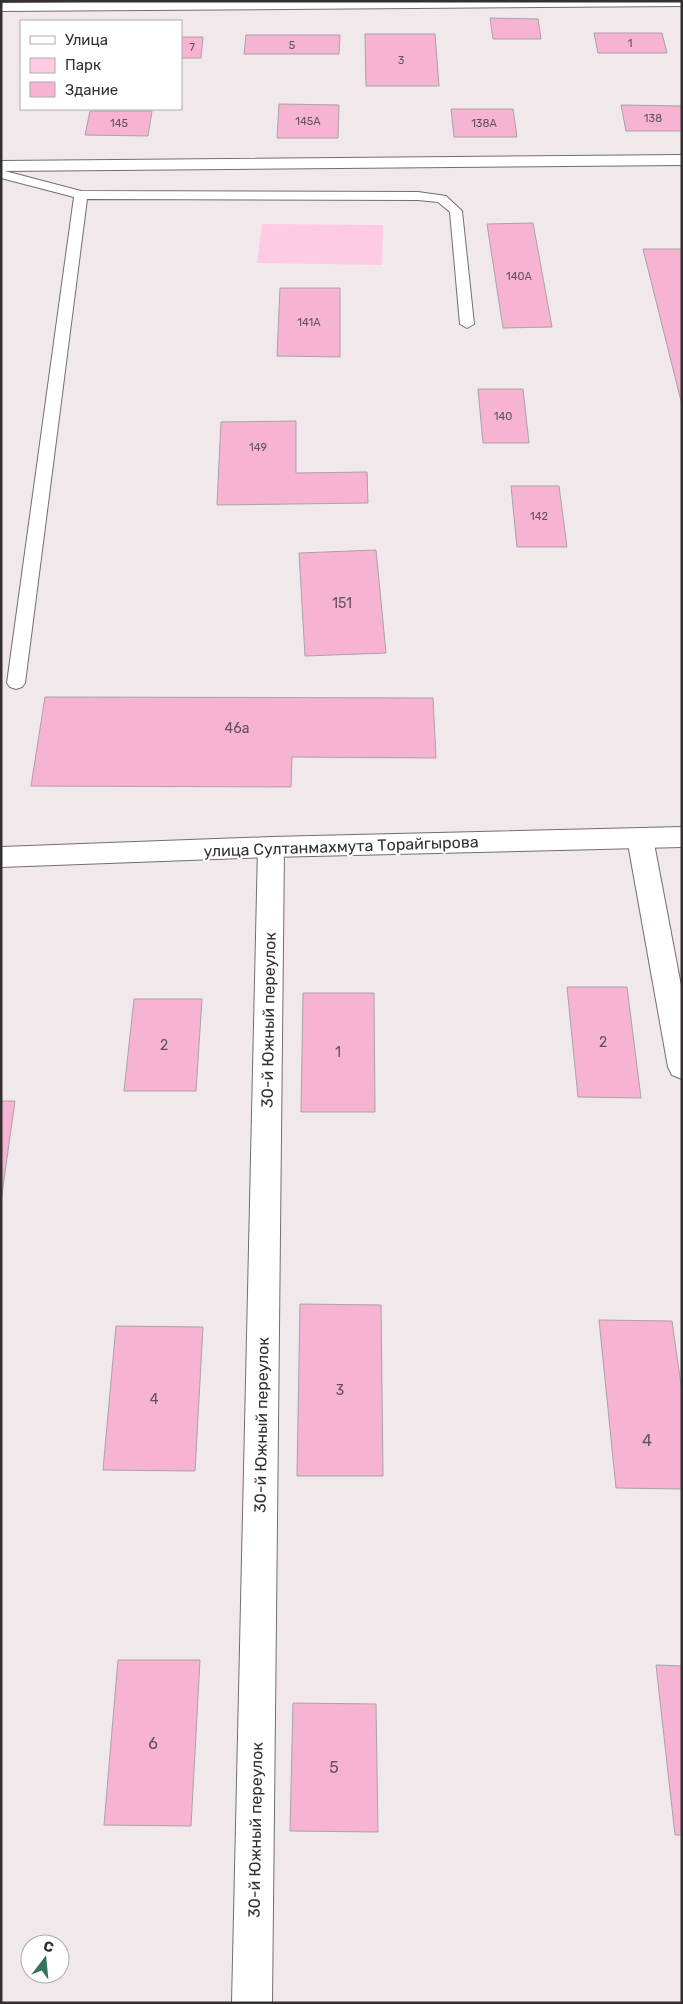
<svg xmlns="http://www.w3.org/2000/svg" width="683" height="2004" font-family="Rubik,sans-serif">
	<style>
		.green { fill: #fecbe2 }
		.building { fill: #f6b3d2; stroke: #aaa2a6 }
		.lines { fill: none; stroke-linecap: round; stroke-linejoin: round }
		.service-casing { stroke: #746d70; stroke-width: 2 }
		.minor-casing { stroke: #746d70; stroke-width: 2 }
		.secondary-casing { stroke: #746d70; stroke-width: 2 }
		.service { fill: #fff; fill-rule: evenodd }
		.minor { fill: #fff; fill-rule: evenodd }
		.secondary { fill: #fff; fill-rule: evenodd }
		.labels { text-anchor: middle; stroke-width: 4.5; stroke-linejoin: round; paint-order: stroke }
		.far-number-label { font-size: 11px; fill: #64515a }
		.number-label { font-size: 14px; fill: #64515a }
		.street-label { font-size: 16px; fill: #343032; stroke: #fff }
		.near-number-label { font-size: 16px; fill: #64515a }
	</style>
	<rect width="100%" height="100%" fill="#f1e8ec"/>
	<polygon class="green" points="262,224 383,225 382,265 257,263"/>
	<g class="building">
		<polygon points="490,18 538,19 541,39 493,39"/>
		<polygon points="594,33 662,33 667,53 598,53"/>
		<polygon points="365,34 435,34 439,86 366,86"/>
		<polygon points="246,35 340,35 339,54 244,54"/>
		<polygon points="181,37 203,37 201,58 181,58"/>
		<polygon points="279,104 339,105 338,138 277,138"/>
		<polygon points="621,105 682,106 682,131 626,131"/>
		<polygon points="451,109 513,109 517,137 454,137"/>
		<polygon points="90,111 152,111 148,136 85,135"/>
		<polygon points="533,223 552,327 503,328 487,224"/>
		<polygon points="643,249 682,249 682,405"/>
		<polygon points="280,288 340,288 340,357 277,356"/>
		<polygon points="478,389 523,389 529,443 483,443"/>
		<polygon points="296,421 296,473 367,472 368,503 217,505 221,422"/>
		<polygon points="511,486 559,486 567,547 517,547"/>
		<polygon points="376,550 386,653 305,656 299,553"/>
		<polygon points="45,697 433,698 436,758 292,757 291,787 31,786"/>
		<polygon points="567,987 627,987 641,1098 578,1097"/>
		<polygon points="303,993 374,993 375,1112 301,1112"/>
		<polygon points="134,999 202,999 196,1091 124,1091"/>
		<polygon points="1,1101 15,1101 1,1201"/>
		<polygon points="300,1304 381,1305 383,1476 297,1476"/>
		<polygon points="599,1320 672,1321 682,1392 682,1489 616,1488"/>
		<polygon points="116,1326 203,1327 195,1471 103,1470"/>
		<polygon points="118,1660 200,1660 191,1826 104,1825"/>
		<polygon points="656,1665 682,1666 682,1835 675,1835"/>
		<polygon points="293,1703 376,1704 378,1832 290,1831"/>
	</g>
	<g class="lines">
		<defs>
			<polygon id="service" points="1,170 81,191 418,192 446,196 462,211 474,324 467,328 460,324 450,212 438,202 418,200 87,199 25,683 22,687 16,689 10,687 7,683 74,197 1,178"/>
			<g id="minor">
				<polygon points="173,1 682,1 682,6 1,11 1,3"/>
				<polygon points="682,155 682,165 1,171 1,161"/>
				<polygon points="640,828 649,831 653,838 682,991 682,1079 672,1075 668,1067 627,838 631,831"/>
				<polygon points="271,837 280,840 284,847 272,2003 232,2003 258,847 262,840"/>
			</g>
			<polygon id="secondary" points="682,827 682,847 271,857 1,867 1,847 271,837"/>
		</defs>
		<use href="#service" class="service-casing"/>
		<use href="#minor" class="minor-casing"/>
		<use href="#secondary" class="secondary-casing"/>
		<use href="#service" class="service"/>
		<use href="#minor" class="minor"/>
		<use href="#secondary" class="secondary"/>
	</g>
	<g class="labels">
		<g class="far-number-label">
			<text x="630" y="47">1</text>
			<text x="292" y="49">5</text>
			<text x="192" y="51">7</text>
			<text x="401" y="64">3</text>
			<text x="653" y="122">138</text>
			<text x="308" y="125">145А</text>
			<text x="119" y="127">145</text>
			<text x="484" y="127">138А</text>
			<text x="519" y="280">140А</text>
			<text x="309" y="326">141А</text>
			<text x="503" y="420">140</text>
			<text x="258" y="451">149</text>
			<text x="539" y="520">142</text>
		</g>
		<g class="number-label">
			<text x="342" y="608">151</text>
			<text x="237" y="733">46а</text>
			<text x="603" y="1047">2</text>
			<text x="164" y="1050">2</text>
			<text x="338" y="1057">1</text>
			<text x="340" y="1395">3</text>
			<text x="154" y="1404">4</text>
		</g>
		<g class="street-label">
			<text transform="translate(341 846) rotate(-2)" y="6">улица Султанмахмута Торайгырова</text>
			<text transform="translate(268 1020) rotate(-89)" y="6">30-й Южный переулок</text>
			<text transform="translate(261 1425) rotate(-89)" y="6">30-й Южный переулок</text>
			<text transform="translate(255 1830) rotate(-89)" y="6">30-й Южный переулок</text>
		</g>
		<g class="near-number-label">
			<text x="647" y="1446">4</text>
			<text x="153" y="1749">6</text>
			<text x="334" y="1773">5</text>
		</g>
	</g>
	<rect width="683" height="2004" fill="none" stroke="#343032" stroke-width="5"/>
	<rect x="20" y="20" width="162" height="90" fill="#ffffff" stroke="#aeacad"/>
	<rect x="30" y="36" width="25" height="8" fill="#ffffff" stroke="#aeacad"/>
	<text x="65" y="45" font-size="15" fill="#343032">Улица</text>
	<rect x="30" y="58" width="25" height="15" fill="#fecbe2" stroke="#aeacad"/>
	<text x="65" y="70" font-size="15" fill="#343032">Парк</text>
	<rect x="30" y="82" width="25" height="15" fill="#f6b3d2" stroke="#aeacad"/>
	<text x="65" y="95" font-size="15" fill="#343032">Здание</text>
	<g transform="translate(45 1959) rotate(16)"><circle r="24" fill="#ffffff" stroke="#aeacad"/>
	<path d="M0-4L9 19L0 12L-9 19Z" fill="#36735f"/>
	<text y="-8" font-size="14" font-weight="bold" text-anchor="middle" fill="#343032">С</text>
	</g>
</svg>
